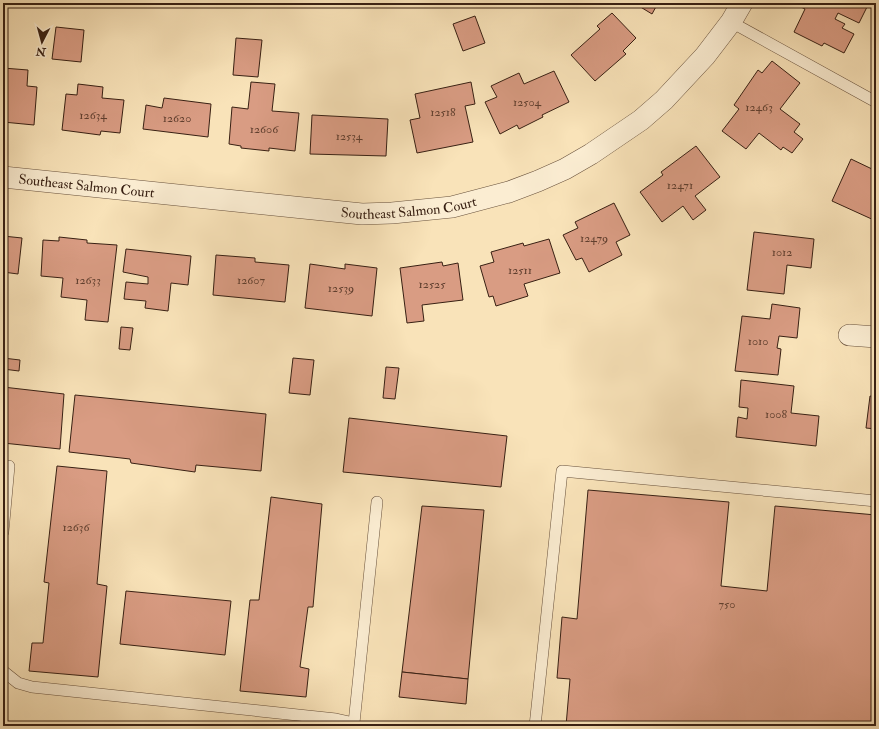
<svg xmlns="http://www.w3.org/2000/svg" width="879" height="729" font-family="'IM FELL Double Pica',serif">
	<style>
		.building { fill: #d99c83; stroke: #382013 }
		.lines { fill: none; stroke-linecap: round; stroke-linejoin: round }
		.lane-casing { stroke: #68513c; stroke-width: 12 }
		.street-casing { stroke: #68513c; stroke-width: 22 }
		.lane { stroke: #fbedd2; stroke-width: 11 }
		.street { stroke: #fbedd2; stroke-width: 21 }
		.labels { text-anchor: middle; stroke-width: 3.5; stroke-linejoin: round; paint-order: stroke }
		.number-label { font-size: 12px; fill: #603f2f }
		.street-label { font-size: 14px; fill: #382013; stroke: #fbedd2 }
	</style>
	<rect width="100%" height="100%" fill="#f9e3b9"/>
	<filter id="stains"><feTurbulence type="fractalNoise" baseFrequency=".005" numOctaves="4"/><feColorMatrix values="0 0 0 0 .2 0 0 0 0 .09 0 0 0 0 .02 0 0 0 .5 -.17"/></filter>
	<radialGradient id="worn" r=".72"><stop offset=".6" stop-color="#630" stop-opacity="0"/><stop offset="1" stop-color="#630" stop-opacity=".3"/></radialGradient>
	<g class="building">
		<polygon points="634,3 658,3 652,14"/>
		<polygon points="803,3 869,3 859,23 838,13 835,19 845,24 842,28 854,34 844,53 824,43 822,46 794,32 805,9 801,7"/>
		<polygon points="612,13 636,38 623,51 626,54 595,81 571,55 600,29 597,26"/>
		<polygon points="475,16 485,43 463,51 453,24"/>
		<polygon points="56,27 84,30 81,62 52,59"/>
		<polygon points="236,38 262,40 258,77 233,75"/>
		<polygon points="772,61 800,83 780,109 800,124 794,132 803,139 792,153 783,147 781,150 759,133 746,149 722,131 739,109 734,105 758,70 762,73"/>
		<polygon points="3,68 28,70 27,86 37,87 34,125 3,122"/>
		<polygon points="554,71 569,102 542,115 543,117 519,129 517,125 500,134 485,102 497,97 491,86 519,73 524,84"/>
		<polygon points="251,82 275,84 272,111 299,113 295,151 269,148 269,151 241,148 241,146 229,144 232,107 248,109"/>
		<polygon points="471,82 475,104 465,106 473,142 417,153 410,120 420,118 415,94"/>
		<polygon points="78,84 103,87 102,98 124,100 120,133 101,131 100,135 62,130 66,94 77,95"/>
		<polygon points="164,98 211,104 208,137 143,129 146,105 162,108"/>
		<polygon points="312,115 388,119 386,156 310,154"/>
		<polygon points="696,146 720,177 695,196 706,210 693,220 683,206 662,222 640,192 663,175 661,172"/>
		<polygon points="851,159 872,169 876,159 876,221 832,201"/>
		<polygon points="614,203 630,235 616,242 622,255 589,272 582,258 576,260 563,235 578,228 575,222"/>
		<polygon points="754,232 814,239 811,268 787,265 784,294 747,290"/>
		<polygon points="3,236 22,238 18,274 3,272"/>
		<polygon points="59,237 87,240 87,243 117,245 108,322 85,320 87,300 61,297 63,278 41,276 43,240 59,241"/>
		<polygon points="549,239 560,273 524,284 528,296 496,306 493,296 489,297 480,266 494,262 491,252 523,243 524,246"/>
		<polygon points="126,249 191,256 188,285 171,283 168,311 145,308 146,301 124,299 126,282 148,284 148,277 123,272"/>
		<polygon points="216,255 255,258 255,262 289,265 285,302 213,295"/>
		<polygon points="442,262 443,266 458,263 463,300 422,305 424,321 407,323 400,268"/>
		<polygon points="310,264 345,269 345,264 377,268 372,316 305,308"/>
		<polygon points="772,304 800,308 797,338 779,336 777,348 781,349 778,375 735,371 742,316 770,319"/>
		<polygon points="121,327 133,328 130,350 119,349"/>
		<polygon points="3,358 20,360 19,371 3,369"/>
		<polygon points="293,358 314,360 310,395 289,393"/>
		<polygon points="386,367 399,368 395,399 383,398"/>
		<polygon points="741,380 794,386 791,413 819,416 816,446 736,437 738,417 747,419 748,408 739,407"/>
		<polygon points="3,387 64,394 60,449 3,443"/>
		<polygon points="75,395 266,414 261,471 196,465 195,472 131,463 130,459 69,452"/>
		<polygon points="870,396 876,397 876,429 866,428"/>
		<polygon points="349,418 507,436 501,487 343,472"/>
		<polygon points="57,466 107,471 97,584 107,586 98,677 29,671 32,643 43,643 49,583 44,582"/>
		<polygon points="588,490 729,502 721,586 767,591 775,506 876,515 876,726 566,726 570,679 557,678 562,617 577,619"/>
		<polygon points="271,497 322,504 313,607 308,607 300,667 309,669 306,697 240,691 250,600 259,600"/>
		<polygon points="422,506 484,510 468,679 402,672"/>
		<polygon points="126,591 231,601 225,655 120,644"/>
		<polygon points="402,672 468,679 466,704 399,697"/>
	</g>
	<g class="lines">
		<defs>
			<g id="lane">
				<polyline points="731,22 876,102"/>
				<polyline points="3,532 9,466"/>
				<polyline points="3,671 18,683 32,687 336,719 354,723 356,726"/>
				<polyline points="354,723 377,502"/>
				<polyline points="535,726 562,471 876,501"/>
			</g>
			<g id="street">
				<path id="s1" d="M3,177L362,214L392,213L452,207L509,192L538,181L565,169L591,154L641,120L664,100L705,56L731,22L742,3"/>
				<polyline points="849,335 876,337"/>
			</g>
		</defs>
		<use href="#lane" class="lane-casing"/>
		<use href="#street" class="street-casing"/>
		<use href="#lane" class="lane"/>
		<use href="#street" class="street"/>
	</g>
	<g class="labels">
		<g class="number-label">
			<text x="527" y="106">12504</text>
			<text x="759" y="111">12463</text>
			<text x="443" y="116">12518</text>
			<text x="93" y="119">12634</text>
			<text x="177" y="122">12620</text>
			<text x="264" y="133">12606</text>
			<text x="349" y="140">12534</text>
			<text x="680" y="189">12471</text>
			<text x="594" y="242">12479</text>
			<text x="782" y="256">1012</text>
			<text x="520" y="274">12511</text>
			<text x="88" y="284">12633</text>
			<text x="251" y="284">12607</text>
			<text x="432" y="288">12525</text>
			<text x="341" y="292">12539</text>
			<text x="758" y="345">1010</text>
			<text x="776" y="418">1008</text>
			<text x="76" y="531">12636</text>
			<text x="727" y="608">750</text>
		</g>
		<g class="street-label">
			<text dy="5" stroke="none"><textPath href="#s1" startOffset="84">Southeast Salmon Court</textPath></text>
			<text dy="5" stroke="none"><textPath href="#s1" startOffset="408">Southeast Salmon Court</textPath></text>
		</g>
	</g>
	<rect width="879" height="729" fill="none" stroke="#f9e3b9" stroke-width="16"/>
	<rect x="4" y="4" width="871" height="721" fill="none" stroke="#382013" stroke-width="2"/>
	<rect x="8" y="8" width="863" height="713" fill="none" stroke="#382013"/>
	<g transform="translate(42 42) rotate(186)" stroke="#fbedd2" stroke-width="3" paint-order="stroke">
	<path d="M0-3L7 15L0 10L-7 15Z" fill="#382013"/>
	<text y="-6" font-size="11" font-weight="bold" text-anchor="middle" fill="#382013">N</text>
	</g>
	<rect width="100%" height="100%" filter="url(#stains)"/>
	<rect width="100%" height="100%" fill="url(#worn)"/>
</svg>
